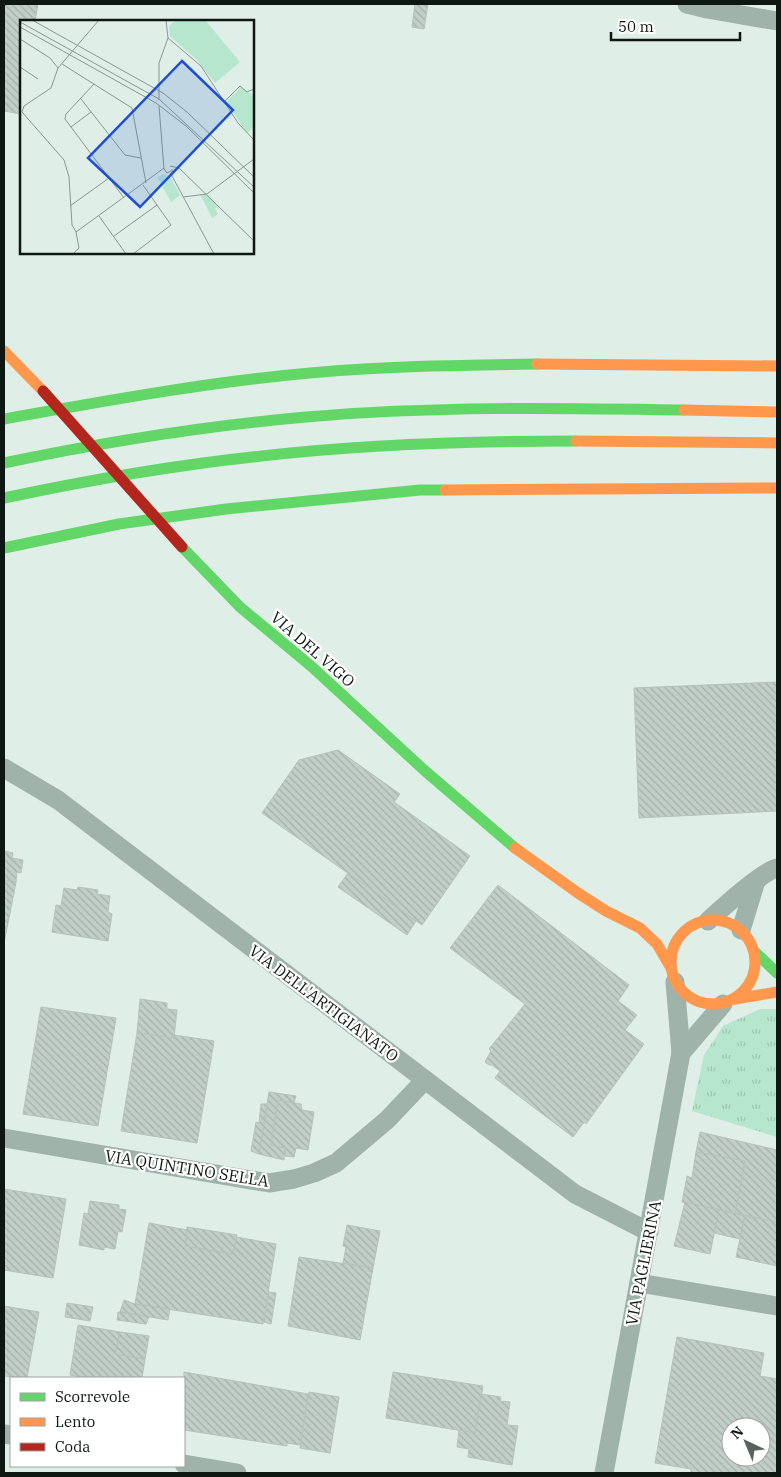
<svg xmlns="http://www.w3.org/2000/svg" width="781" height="1477" font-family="'IBM Plex Serif',serif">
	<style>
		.grass { fill: url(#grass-tufts) }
		.building { fill: url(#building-back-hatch); stroke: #b5c1bb; fill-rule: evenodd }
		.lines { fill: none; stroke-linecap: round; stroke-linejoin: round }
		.street { stroke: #9fb3aa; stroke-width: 19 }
		.fast { stroke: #63d668; stroke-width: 11 }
		.slow { stroke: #ff974d; stroke-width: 11 }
		.jam-bridge { stroke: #b3261e; stroke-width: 11 }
		.labels { text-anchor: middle; stroke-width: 4.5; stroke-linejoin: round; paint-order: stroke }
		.street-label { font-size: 16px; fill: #0e1712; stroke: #fff }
		.inset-road { fill: none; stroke: #8b9891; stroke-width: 1 }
		.view { fill: #1d4ed8; fill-opacity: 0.15; stroke: #1d4ed8; stroke-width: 2.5 }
		.inset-edge { fill: none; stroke: #0e1712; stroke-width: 2.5 }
	</style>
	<defs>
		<pattern id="grass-tufts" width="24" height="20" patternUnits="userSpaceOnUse" patternTransform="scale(1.25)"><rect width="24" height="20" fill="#b7e6cf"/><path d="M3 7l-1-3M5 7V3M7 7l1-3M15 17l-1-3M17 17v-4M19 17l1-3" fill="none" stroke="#9cc5b1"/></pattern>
		<pattern id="building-back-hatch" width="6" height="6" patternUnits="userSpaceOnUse" patternTransform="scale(1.25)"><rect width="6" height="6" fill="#c2cec8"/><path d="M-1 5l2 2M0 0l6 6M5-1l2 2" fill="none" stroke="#a6b0ab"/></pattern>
	</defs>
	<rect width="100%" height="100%" fill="#dfeee6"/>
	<polygon class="grass" points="760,1009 777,1009 777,1137 692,1111 704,1055 723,1026"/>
	<g class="building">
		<polygon points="4,4 38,4 35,21 21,21 21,114 4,111"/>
		<polygon points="415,4 428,4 424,29 412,27"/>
		<polygon points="777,682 777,811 639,818 634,688"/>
		<polygon points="338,750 400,794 394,802 470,856 422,925 262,813 299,760"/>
		<polygon points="4,851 13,853 12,858 23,860 21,873 17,872 16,882 4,880"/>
		<polygon points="348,873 416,921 407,935 338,887"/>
		<polygon points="4,880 16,882 4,943"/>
		<polygon points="498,885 629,985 618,1001 637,1015 625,1030 644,1044 586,1124 584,1122 573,1137 495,1078 500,1071 492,1065 489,1065 485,1062 491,1051 489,1049 525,1004 450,948"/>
		<polygon points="78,887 98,890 97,894 110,896 108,912 112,914 108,941 52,932 56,905 61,906 64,888 77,890"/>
		<polygon points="140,999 167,1003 167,1009 177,1010 174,1038 137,1033"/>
		<polygon points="41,1007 116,1018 98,1126 23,1114"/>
		<polygon points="137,1033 174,1038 174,1035 214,1041 197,1143 121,1131"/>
		<polygon points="269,1092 296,1096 294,1103 278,1100 271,1145 285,1148 284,1160 259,1154"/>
		<polygon points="278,1100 301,1104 302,1110 314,1112 308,1150 296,1148 294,1157 285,1156 285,1148 271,1145"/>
		<polygon points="261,1104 267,1104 259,1154 251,1151 256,1122 259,1123"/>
		<polygon points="700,1132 777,1150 777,1223 735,1213 745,1161 696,1152"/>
		<polygon points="696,1152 745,1161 735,1213 682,1202 687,1176 692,1178"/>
		<polygon points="4,1189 66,1199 53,1278 4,1270"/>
		<polygon points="90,1201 119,1205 119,1209 126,1210 122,1232 118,1231 115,1249 104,1247 104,1250 79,1245 84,1213 88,1214"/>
		<polygon points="685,1202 719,1210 710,1254 674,1246"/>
		<polygon points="719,1210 745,1216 740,1239 714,1233"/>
		<polygon points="745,1216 777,1222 777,1266 736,1257"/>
		<polygon points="149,1223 187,1230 186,1246 233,1254 236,1237 276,1244 263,1324 135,1304"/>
		<polygon points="347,1225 380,1231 373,1268 343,1263 346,1247 343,1246"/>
		<polygon points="187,1227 237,1235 233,1254 186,1246"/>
		<polygon points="299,1257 373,1268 360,1340 288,1326"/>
		<polygon points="269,1292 276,1293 271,1324 264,1322"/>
		<polygon points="124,1300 135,1304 170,1309 168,1320 120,1312"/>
		<polygon points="67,1303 93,1307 90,1321 65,1317"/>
		<polygon points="4,1306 39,1312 27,1378 4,1376"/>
		<polygon points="118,1312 120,1312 149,1317 146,1324 117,1320"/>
		<polygon points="78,1325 120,1332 115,1354 145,1359 142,1378 88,1378 70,1375"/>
		<polygon points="120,1332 149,1336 145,1359 115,1354"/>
		<path d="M677,1337L764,1353L760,1376L777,1379V1473H691V1469L655,1463ZM731,1427H761V1457H731Z"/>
		<polygon points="184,1372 308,1394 300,1445 287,1443 287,1446 184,1430"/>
		<polygon points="393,1372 483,1386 475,1433 386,1418"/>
		<polygon points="309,1392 339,1397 330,1453 300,1448"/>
		<polygon points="481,1394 501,1397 500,1401 510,1402 507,1425 518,1426 512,1465 468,1457 469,1449 457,1447 459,1430 475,1433"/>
	</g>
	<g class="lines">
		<g class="street">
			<polyline points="687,4 707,9 777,21"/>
			<polyline points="4,768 58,800 575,1194 649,1232"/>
			<path d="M708,921C721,909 763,871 777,868"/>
			<polyline points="741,930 756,881"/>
			<polyline points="681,1053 723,1004"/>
			<polyline points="4,1138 269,1183 294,1179 314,1173 336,1163 387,1120 425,1080"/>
			<polyline points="639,1283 777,1306"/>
			<polyline points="4,1434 11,1435"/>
			<polyline points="184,1464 237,1473"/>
			<polyline points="604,1473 681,1053 675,982"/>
		</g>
		<g class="fast">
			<path d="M4,419C105,401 208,382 310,373C386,366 461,365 537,364"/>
			<path d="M4,463C104,442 205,426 306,417C432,406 558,408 684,410"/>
			<path d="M4,498C89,480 175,465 262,456C366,444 471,441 576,441"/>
			<polyline points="182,547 240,607 311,666 424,770 515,848"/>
			<polyline points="4,548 119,524 226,509 420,490 445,490"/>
			<polyline points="755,952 777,973"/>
		</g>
		<g class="slow">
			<polyline points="4,351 43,391"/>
			<polyline points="537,364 777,366"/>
			<polyline points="684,410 777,412"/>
			<polyline points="576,441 777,443"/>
			<polyline points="445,490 777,488"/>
			<polyline points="515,848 578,893 606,911 640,928 657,944 671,968"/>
			<circle cx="713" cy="962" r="42"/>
			<polyline points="735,999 777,992"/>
		</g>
		<polyline class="jam-bridge" points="43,391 182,547"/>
	</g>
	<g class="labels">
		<g class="street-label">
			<text transform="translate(313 649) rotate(41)" y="6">VIA DEL VIGO</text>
			<text transform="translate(324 1003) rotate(37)" y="6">VIA DELL'ARTIGIANATO</text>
			<text transform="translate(187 1168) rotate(9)" y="6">VIA QUINTINO SELLA</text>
			<text transform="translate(643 1263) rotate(-79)" y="6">VIA PAGLIERINA</text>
		</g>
	</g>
	<g transform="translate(20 20)">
		<rect width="234" height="234" fill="#dfeee6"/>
		<path d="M144,154L151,158L160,175L151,182L137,157ZM180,174H186L198,186L195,189L198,194L192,198Z" fill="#b7e6cf"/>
		<path d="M221,67L234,76V107L227,113L206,82Z" fill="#b7e6cf"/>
		<path d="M156,0H185L220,42L195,63L176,39L150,16L149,6Z" fill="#b7e6cf"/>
		<path class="inset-road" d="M12,0L143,73L167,92L234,157M0,2L139,79L234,167M0,7L136,83L166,106L234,173M148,18L181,46L218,103L234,120M0,19L30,38L38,48M42,44L112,88L126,163M0,47L18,59M74,64L46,94L45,99L104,178M61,79L105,135L121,138M139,80V43L148,18L146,0M205,81L220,66L227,72L234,69M139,86L144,149L147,153L151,151M2,92L44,140L49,157L52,205L56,212M2,92L4,86L31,68L38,48L79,0M51,107L71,92M150,146L159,148L234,221M152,149V156L194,234M163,177L187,174L234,139M50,186L89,158M79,196L106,234M56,212L144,148M94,216L137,185M53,234L59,228L56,212M113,234L151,205L123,165"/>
		<path class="view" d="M162,41L213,90L120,187L68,138Z"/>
		<rect width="234" height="234" class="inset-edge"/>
	</g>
	<rect width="781" height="1477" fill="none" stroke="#0e1712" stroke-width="10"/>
	<rect x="10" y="1377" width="175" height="90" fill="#ffffff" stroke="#9fa2a0"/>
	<rect x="20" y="1393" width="25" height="8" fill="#63d668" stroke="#9fa2a0"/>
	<text x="55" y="1402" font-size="15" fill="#0e1712">Scorrevole</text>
	<rect x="20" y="1418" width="25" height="8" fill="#ff974d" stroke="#9fa2a0"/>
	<text x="55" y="1427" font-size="15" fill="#0e1712">Lento</text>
	<rect x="20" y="1443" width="25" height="8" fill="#b3261e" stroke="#9fa2a0"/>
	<text x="55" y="1452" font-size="15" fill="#0e1712">Coda</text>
	<g transform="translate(746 1442) rotate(316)"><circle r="24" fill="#ffffff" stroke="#9fa2a0"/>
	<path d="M0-4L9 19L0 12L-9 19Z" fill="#57625c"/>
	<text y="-8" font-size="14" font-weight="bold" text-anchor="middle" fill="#0e1712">N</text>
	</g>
	<path d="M611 32v8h129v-8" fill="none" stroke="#0e1712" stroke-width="2.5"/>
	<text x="618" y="32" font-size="15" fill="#0e1712" stroke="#ffffff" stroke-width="4" paint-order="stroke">50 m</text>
</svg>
